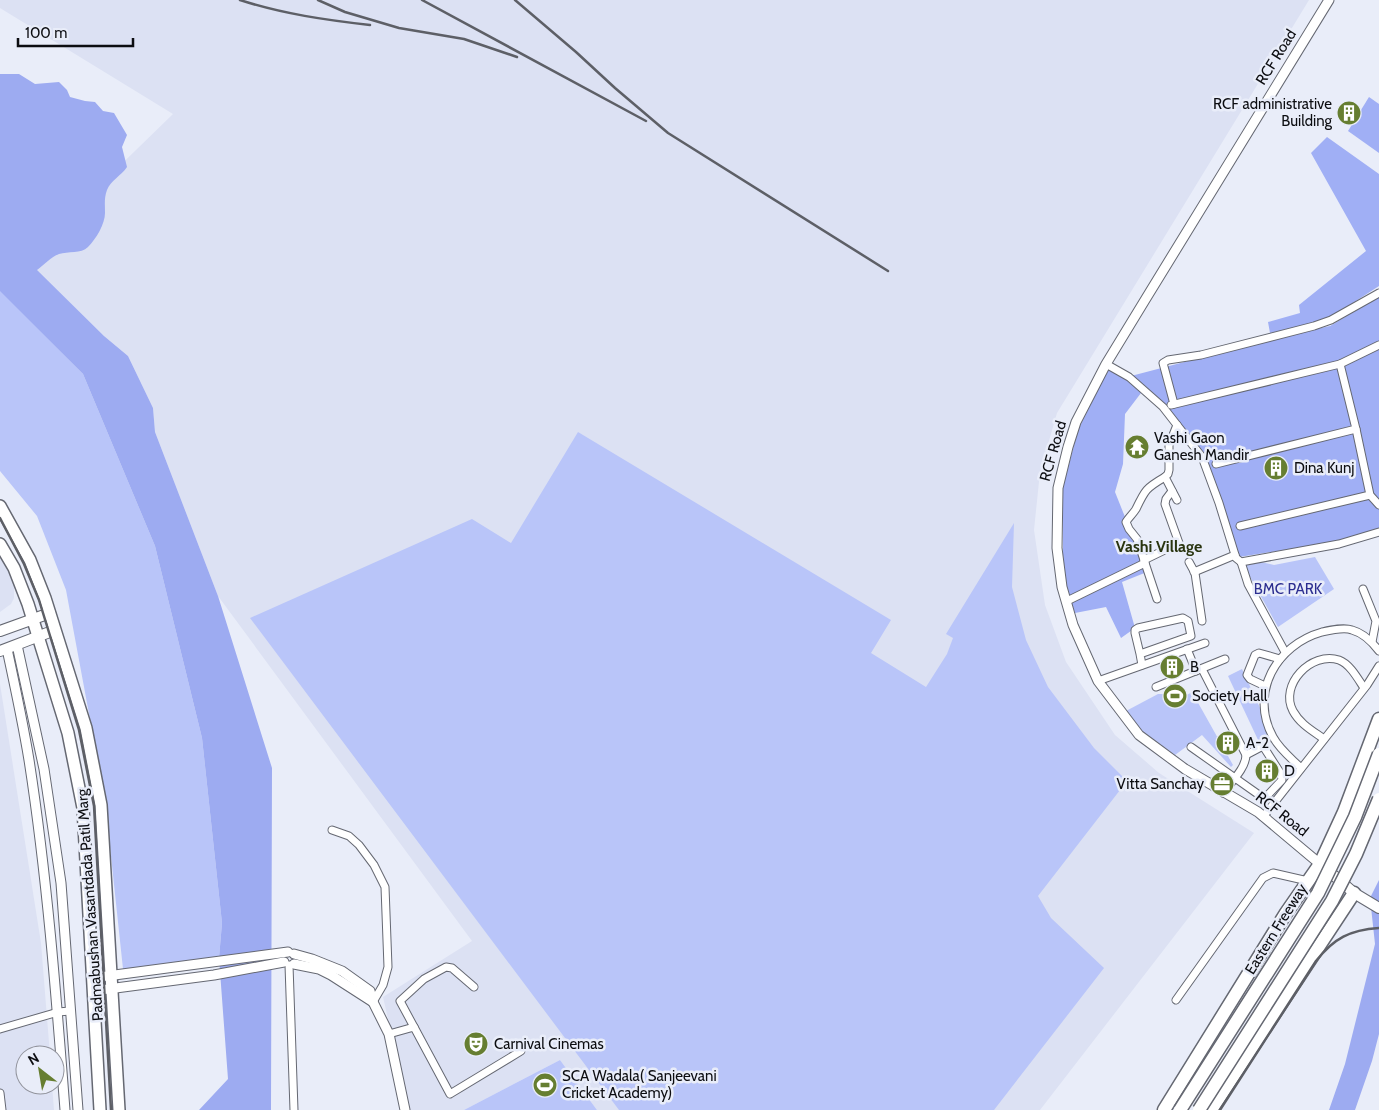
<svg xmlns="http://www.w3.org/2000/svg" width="1379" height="1110" font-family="Cabin,sans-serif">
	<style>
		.built { fill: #dce1f3 }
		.green { fill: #b9c5f9 }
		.forest { fill: #a0aff5 }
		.water { fill: #9dabf1 }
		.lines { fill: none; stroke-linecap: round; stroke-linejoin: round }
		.minor-casing { stroke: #656872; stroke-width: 9 }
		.tertiary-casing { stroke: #656872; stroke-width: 11 }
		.secondary-casing { stroke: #656872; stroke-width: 12 }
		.primary-casing { stroke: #656872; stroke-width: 14 }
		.motorway-casing { stroke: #656872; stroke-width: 15 }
		.minor { stroke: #fff; stroke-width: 7 }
		.tertiary { stroke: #fff; stroke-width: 9 }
		.secondary { stroke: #fff; stroke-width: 10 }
		.primary { stroke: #fff; stroke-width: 11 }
		.motorway { stroke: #fff; stroke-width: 12 }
		.rail { stroke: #5d5f66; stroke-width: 2.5 }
		.motorway-bridge-casing { stroke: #656872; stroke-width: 15; stroke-linecap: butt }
		.motorway-bridge { stroke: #fff; stroke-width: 12 }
		.labels { text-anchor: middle; stroke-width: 5; stroke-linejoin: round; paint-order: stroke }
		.street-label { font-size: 15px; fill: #0c0d11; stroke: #e9edf9 }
		.poi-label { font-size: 15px; fill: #0c0d11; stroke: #e9edf9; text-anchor: start }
		.park-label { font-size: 15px; fill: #2c2e90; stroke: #e9edf9 }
		.neighbourhood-label { font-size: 16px; font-weight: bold; fill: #29340f; stroke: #e9edf9 }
	</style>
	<rect width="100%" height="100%" fill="#e9edf9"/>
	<g class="built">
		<polygon points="0,0 1309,0 1057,413 1040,472 1034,530 1045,605 1066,662 1115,735 1159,773 1254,833 1040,1110 597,1110 560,1060 464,1110 409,1110 383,997 472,941 218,596 155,432 153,408 128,356 104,336 28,262 100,185 173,114 0,8"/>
		<polygon points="0,553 14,580 14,598 11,604 0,612"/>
		<polygon points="0,684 41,943 50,1055 25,1055 25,1085 52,1085 54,1110 0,1110"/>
	</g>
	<g class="green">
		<polygon points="0,290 83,374 155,546 202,738 222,923 219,958 123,969 105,800 66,590 37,516 0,471"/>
		<polygon points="578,432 891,620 871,653 926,687 947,654 953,638 946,634 1014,523 1012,587 1026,640 1048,687 1094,748 1127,781 1038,896 1051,918 1104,968 994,1110 619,1110 250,618 472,519 511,543"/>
		<polygon points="1239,557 1274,565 1315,557 1334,589 1278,627"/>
		<polygon points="1242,669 1273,736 1259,742 1228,676"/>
		<polygon points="1192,692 1233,765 1231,767 1202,735 1175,755 1143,732 1126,711 1158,694 1163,694 1170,705"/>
		<polygon points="560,1060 597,1110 464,1110"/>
	</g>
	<g class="forest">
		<polygon points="1369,97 1379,104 1379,153 1348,131"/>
		<polygon points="1327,137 1379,174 1379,286 1325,321 1270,333 1268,322 1300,313 1299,305 1366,251 1311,153"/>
		<polygon points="1379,297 1379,535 1239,557 1202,457 1131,376 1276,338 1330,326"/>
		<polygon points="1108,369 1127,380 1141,393 1125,414 1123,464 1115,492 1147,572 1122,582 1135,628 1121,638 1106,607 1075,613 1067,590 1063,555 1063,487 1078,430"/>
	</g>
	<g class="water">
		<path d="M0,74H19L35,84L59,82L67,90L70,97L85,101L95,102L103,111L114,113L127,135L122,147L127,167C121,176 111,180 107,190C104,198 105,205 105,213C105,224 96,239 88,247C81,254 68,251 59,254C51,257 44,265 37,270L104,336L128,356L153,408L155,432L218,596L272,768L271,1110H199L228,1079L219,958L222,923L202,738L155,546L83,374L0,291Z"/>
		<polygon points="1379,880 1379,1034 1372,1061 1355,1110 1329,1110 1345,1064 1375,944 1370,898"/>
	</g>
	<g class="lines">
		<defs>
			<g id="minor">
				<polyline points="1106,364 1129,377 1163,407 1202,457 1219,503 1236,558 1241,562 1339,544 1379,532"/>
				<polyline points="1174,404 1163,363 1168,360 1201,355 1314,326 1331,320 1379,293"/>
				<polyline points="1171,405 1340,364 1379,345"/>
				<polyline points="1177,425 1169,445 1169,470 1168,474 1165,477 1177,500"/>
				<polyline points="1356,429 1370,495 1379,505"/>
				<polyline points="1216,464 1356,429 1340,364"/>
				<polyline points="1240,526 1370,495"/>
				<polyline points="1144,560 1179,543 1165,504 1166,499 1172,491"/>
				<polyline points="1189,562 1195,573 1202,621"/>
				<polyline points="1241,562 1248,584 1285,652"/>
				<polyline points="1194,572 1235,555"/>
				<polyline points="1363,589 1376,621 1372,642"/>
				<path d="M1157,599L1137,539L1129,529L1126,522C1129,517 1133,514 1136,509C1145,490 1146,488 1165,477"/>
				<polyline points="1067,601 1145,563"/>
				<polyline points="1187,649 1196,671"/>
				<polyline points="1140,654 1191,636 1188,621 1183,618 1138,628 1135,630 1135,633 1140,654 1142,665"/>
				<path d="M1202,669L1246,755C1246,768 1231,782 1223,793"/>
				<polyline points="1098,681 1205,643"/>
				<polyline points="1265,686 1250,679 1247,675 1255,655 1259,653 1280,659"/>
				<polyline points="1156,687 1225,659"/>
				<path d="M1324,739C1313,731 1300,724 1293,711C1279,685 1311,651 1339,660C1350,664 1358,679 1364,688"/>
				<polyline points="1191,747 1262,797 1265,798 1282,780 1281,774 1263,746 1246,755"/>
				<path d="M1301,768C1291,758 1280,750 1273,737C1249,693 1276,645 1322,632C1331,630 1344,627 1352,630C1363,633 1373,643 1379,651"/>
				<polyline points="1263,817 1367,685 1379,666"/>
				<polyline points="332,830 349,836 359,845 374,865 385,887 388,967 383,985 373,1002"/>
				<polyline points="289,965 294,1110"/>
				<polyline points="1176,1000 1263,878 1273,873 1308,881"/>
				<polyline points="414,1027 400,1001 424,979 446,967 452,968 474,987"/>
				<polyline points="0,1029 58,1012 70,1011"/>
				<polyline points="389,1034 414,1027 450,1094 521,1051"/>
				<polyline points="0,1093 2,1110"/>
			</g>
			<g id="tertiary">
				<polyline points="17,645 44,769 61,883 78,1110"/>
				<path d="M7,649C15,686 23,723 29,760C47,876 56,993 65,1110"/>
				<polyline points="1320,864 1258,812 1185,769 1139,735 1098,681 1073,625 1062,587 1057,548 1058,488 1068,447 1076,422 1106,364 1145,300 1329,0"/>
				<polyline points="294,954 312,959 342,971 370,991 373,1002 389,1034 405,1110"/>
				<polyline points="294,964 319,969 331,975 373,1002"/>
				<polyline points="92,978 288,952"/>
				<polyline points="93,991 214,975 284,962"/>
			</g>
			<g id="secondary">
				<polyline points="0,631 50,613"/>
				<polyline points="0,651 55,630"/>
				<polyline points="1324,867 1354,893 1379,908"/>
			</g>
			<g id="primary">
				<polyline points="0,506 30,560 45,598 86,728 101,805 119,1110"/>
				<polyline points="0,544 14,568 28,604 68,733 83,808 100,1110"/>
			</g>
			<g id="motorway">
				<polyline points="1164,1110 1286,913 1320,864 1344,812 1379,719"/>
				<polyline points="1211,1110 1354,893"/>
			</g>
		</defs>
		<use href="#minor" class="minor-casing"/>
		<use href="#tertiary" class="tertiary-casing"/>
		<use href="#secondary" class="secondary-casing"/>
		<use href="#primary" class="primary-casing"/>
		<use href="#motorway" class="motorway-casing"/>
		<use href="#minor" class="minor"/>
		<use href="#tertiary" class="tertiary"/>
		<use href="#secondary" class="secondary"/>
		<use href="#primary" class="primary"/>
		<use href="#motorway" class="motorway"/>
		<g class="rail">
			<path d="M240,0C283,14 326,20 370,25"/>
			<polyline points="318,0 345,12 399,28 464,39 517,57"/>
			<polyline points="422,0 646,121"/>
			<polyline points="515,0 576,52 615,88 668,133 888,271"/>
			<polyline points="0,518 24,564 39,600 79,730 94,806 111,1110"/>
			<path d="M1220,1110L1316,961C1334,938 1350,930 1379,928"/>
		</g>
		<defs>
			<g id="motorway-bridge">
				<polyline points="1180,1110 1318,893 1355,817 1379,754"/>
				<polyline points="1199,1110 1332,901 1356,854 1379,799"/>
			</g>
		</defs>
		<use href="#motorway-bridge" class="motorway-bridge-casing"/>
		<use href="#motorway-bridge" class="motorway-bridge"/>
	</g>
	<defs>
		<symbol id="building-disc" viewBox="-11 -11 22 22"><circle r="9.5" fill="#667e31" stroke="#e9edf9"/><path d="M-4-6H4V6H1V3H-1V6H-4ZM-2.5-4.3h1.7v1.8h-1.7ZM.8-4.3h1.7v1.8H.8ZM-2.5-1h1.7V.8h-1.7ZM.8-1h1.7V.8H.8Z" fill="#fff"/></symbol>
		<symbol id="temple-disc" viewBox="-11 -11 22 22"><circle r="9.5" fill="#667e31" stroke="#e9edf9"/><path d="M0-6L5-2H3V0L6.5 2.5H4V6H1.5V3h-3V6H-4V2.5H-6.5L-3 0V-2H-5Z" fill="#fff"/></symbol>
		<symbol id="stadium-disc" viewBox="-11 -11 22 22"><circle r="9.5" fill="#667e31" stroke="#e9edf9"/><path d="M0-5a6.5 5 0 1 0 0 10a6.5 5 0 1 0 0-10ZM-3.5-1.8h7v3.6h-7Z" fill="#fff"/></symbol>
		<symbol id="office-disc" viewBox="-11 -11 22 22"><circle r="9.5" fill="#667e31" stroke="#e9edf9"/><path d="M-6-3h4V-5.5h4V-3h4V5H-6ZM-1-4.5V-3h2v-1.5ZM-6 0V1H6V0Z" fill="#fff"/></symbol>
		<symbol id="theatre-disc" viewBox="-11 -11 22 22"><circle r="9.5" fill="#667e31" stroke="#e9edf9"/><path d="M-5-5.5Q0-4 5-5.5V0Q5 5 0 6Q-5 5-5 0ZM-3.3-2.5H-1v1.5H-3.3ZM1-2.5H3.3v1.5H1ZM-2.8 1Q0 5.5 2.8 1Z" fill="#fff"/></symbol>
	</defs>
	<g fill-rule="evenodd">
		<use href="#building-disc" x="1335" y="99" width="28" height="28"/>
		<use href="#temple-disc" x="1123" y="433" width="28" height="28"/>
		<use href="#building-disc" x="1262" y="454" width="28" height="28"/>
		<use href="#building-disc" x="1158" y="653" width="28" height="28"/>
		<use href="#stadium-disc" x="1161" y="682" width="28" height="28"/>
		<use href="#building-disc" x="1214" y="729" width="28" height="28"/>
		<use href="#building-disc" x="1253" y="757" width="28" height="28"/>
		<use href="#office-disc" x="1208" y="770" width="28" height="28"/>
		<use href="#theatre-disc" x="462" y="1030" width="28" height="28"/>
		<use href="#stadium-disc" x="531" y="1071" width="28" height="28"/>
	</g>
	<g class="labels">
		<g class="street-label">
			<text transform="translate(1276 57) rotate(-58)" y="5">RCF Road</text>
			<text transform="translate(1053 451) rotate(-74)" y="5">RCF Road</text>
			<text transform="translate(1282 814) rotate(38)" y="5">RCF Road</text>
			<text transform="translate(90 905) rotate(-94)" y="5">Padmabushan Vasantdada Patil Marg</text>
			<text transform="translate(1276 929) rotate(-58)" y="5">Eastern Freeway</text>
		</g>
		<g class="poi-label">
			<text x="1332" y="109" text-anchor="end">RCF administrative<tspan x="1332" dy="17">Building</tspan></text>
			<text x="1154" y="443">Vashi Gaon<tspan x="1154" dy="17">Ganesh Mandir</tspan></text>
			<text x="1294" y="473">Dina Kunj</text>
			<text x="1190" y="672">B</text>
			<text x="1192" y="701">Society Hall</text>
			<text x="1246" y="748">A-2</text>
			<text x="1284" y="776">D</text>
			<text x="1204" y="789" text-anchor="end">Vitta Sanchay</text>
			<text x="494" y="1049">Carnival Cinemas</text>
			<text x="562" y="1081">SCA Wadala( Sanjeevani<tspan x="562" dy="17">Cricket Academy)</tspan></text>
		</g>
		<g class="park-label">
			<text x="1288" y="594">BMC PARK</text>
		</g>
		<g class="neighbourhood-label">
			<text x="1159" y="552">Vashi Village</text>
		</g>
	</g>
	<g transform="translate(40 1070) rotate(329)"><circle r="24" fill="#e9edf9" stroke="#91939c"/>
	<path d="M0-4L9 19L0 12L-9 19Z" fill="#667e31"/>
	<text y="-8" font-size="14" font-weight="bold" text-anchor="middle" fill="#0c0d11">N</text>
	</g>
	<path d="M18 38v8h115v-8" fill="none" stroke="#0c0d11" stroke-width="2.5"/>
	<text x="25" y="38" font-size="15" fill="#0c0d11" stroke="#e9edf9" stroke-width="4" paint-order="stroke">100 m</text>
</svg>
